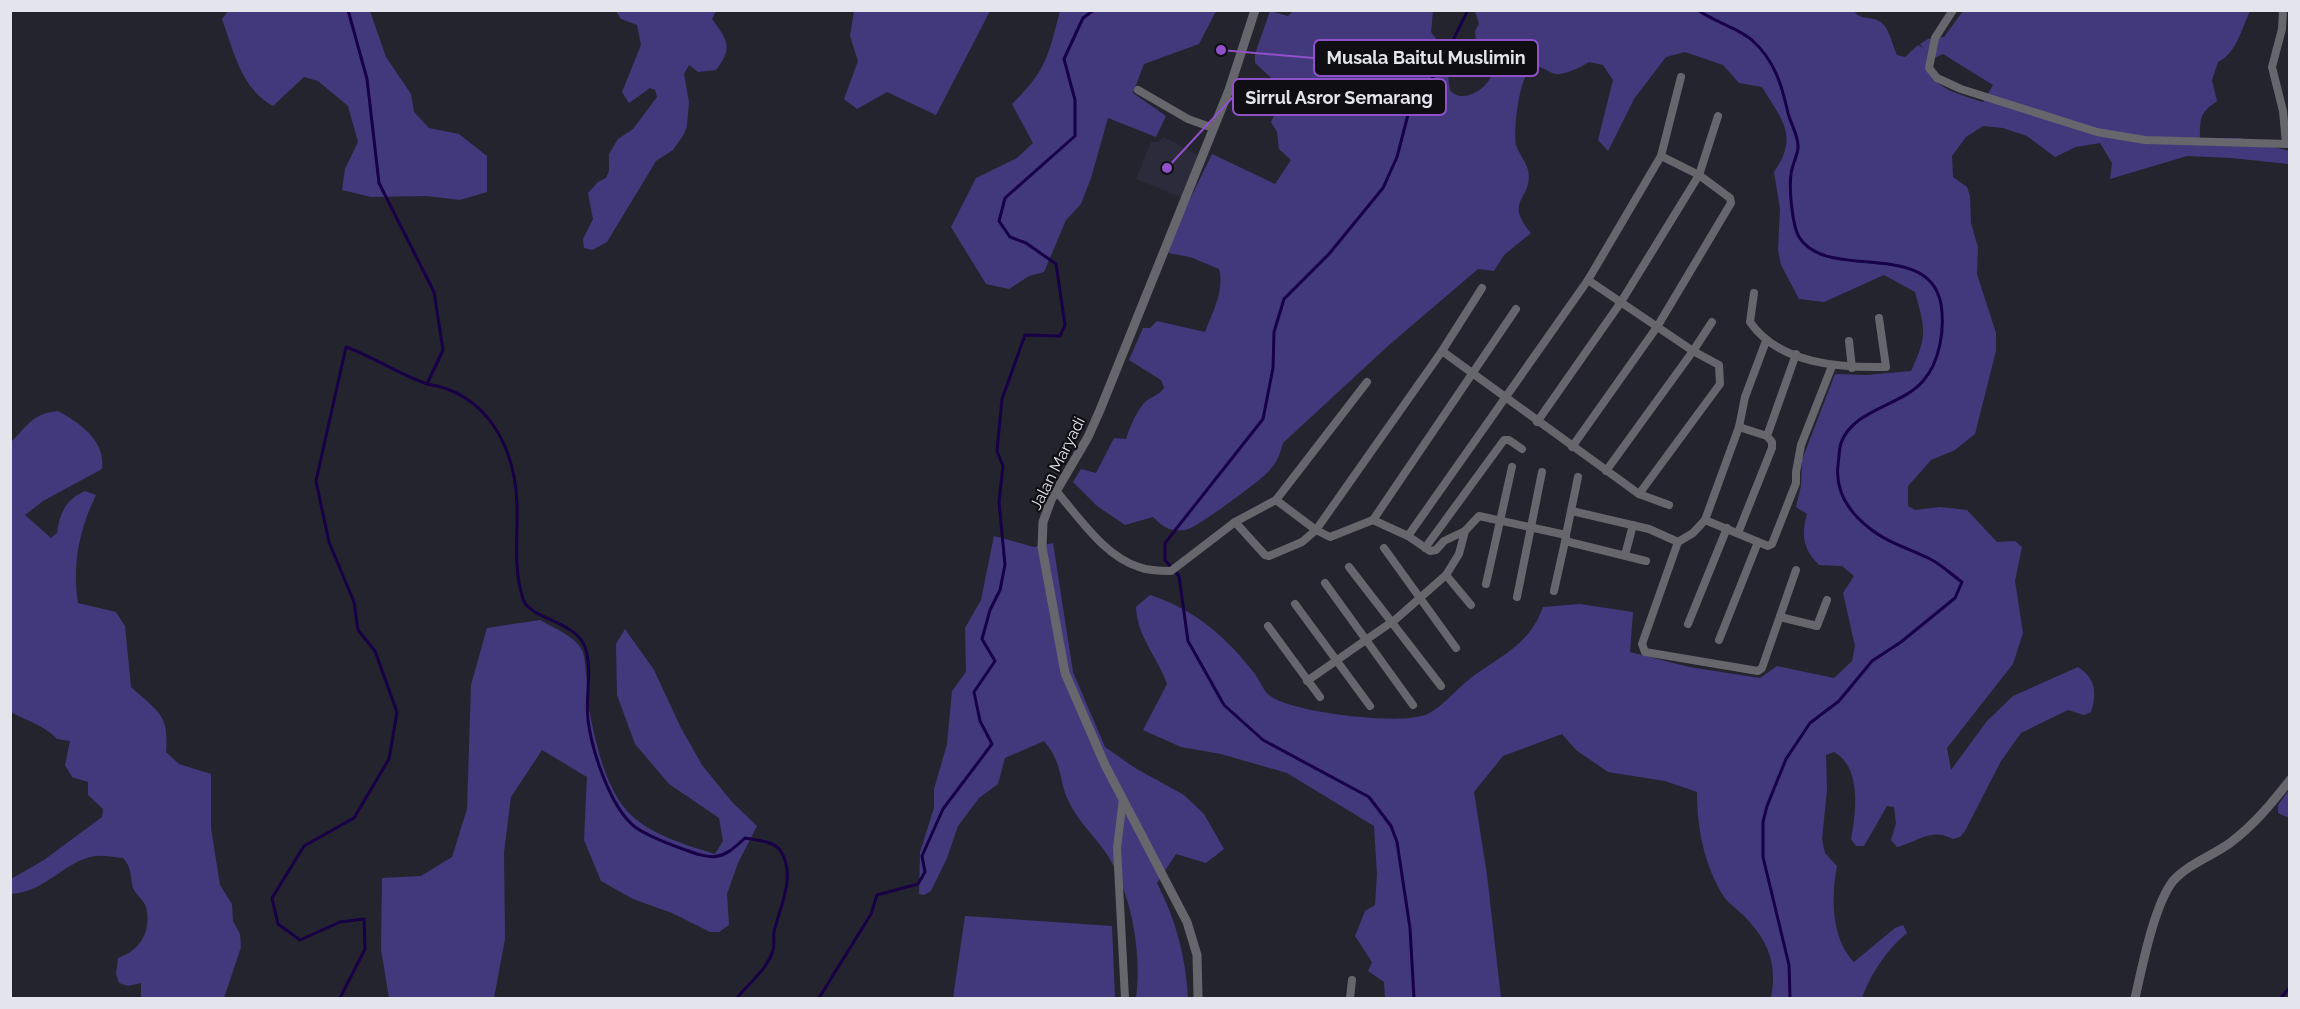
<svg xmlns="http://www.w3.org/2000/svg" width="2300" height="1009" font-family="Raleway,sans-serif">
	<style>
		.built { fill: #2c2b3c }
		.green { fill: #42397c; fill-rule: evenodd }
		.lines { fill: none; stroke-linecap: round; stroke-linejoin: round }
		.stream { stroke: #170045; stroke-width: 3 }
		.minor { stroke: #66666c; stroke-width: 8 }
		.tertiary { stroke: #66666c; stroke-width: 9 }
		.labels { text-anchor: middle; stroke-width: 4.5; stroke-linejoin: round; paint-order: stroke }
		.street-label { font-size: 16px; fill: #e4e4ec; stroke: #0e0e13 }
		.leader { fill: none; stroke: #9051c8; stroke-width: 2 }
		.callout-dot { fill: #9051c8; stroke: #0e0e13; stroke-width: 2 }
		.callout { fill: #0e0e13; stroke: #9051c8; stroke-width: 2 }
		.callout-label { font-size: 18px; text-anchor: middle; font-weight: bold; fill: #e4e4ec }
	</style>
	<rect width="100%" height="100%" fill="#24242f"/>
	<polygon class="built" points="1164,137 1199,156 1182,198 1136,179 1151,142 1158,142"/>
	<g class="green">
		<path d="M1294,10L1433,11L1431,32L1444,49L1450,90C1465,110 1508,76 1490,52C1487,48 1480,44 1476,40L1475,31L1479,24L1475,11H1854C1860,21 1874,15 1883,24C1890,31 1893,47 1897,55L1905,57L1918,45L1923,48L1920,44L1928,39L1944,37L1963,11H2250C2242,28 2236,54 2218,62L2212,80L2217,101C2200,113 2200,117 2200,138H2240L2289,151V164L2232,158L2187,156L2110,179L2112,163L2100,143L2076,147L2055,157L2027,136L2003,128L1983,126L1966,137L1952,156L1953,177L1967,187L1970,196L1971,223L1978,247L1977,274L1996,333V351L1975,434L1955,450L1931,460L1908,486V506L1915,510L1940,507L1967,510L1997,542L2015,541L2022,547L2015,581L2023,633L2013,664L1947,748L1951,770L1987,721L2013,696L2078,667C2096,679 2097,693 2091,712L2084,715L2068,710L2021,733L2001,761L1965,831L1960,837L1953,839C1930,827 1918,842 1897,847L1891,840L1896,823L1894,807L1887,806L1864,846H1856L1851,839C1856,814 1862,767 1834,752L1826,755L1827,790L1822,839L1825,853L1837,866C1831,896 1831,939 1854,962L1895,928L1903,925L1907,933C1888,948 1870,975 1862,998H1771C1777,966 1770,944 1747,919C1740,911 1730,905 1724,897C1704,865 1697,828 1697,792L1665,781L1608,772L1576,750L1562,734L1503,756L1474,792L1487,875L1501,998H1385L1384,982L1368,971L1372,962L1355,936L1365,911L1375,905L1377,874L1374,826L1287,773L1221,754L1181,747L1143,730L1167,684C1158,657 1137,637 1136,607L1150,595C1193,609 1223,634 1251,669C1258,676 1262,689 1269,695C1290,713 1399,725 1425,715C1439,710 1455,691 1467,681C1498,656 1529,647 1543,607L1580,604L1633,612L1630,652L1689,667L1760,678L1777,666L1834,678L1852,661L1855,646L1843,593L1854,576L1842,566L1819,565C1803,549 1801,536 1807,514L1796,507L1801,486L1802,460L1835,374L1866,375L1911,371C1928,335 1925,329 1915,292L1884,275L1824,302L1799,299L1781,265L1778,250L1780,209L1774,172C1799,136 1782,120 1762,87L1739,83L1723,65L1685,52L1666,57L1634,99L1608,151L1598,140L1613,80L1603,65L1589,62C1579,68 1570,72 1560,74C1548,76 1541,61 1530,70C1519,79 1513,131 1516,145C1519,154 1526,162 1528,170C1534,200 1502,199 1531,233L1504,255L1494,271L1478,269L1389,345L1283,443C1280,454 1277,463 1268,472C1260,481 1194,530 1185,530C1170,532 1163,527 1153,517L1125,525L1097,506L1073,482L1081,469L1096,473L1114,438L1126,439C1130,426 1136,413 1144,403C1150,397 1158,396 1164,388L1161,380L1129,360L1143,328H1150L1157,321L1205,332C1212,313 1225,290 1219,269L1190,257L1168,253L1177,226L1212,154L1275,184L1291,160L1279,149L1277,132L1271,122L1283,95L1279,85L1255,63V54L1270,11L1288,16ZM1943,54L1993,85L1983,102C1962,95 1928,88 1926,62Z"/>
		<path d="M228,11H370L386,57L411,94L414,112L429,128L459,134L487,156V192L460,200L426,196L371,197L342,190L345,169L358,142L348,106L318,81L304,77L273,106C241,88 234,52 222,19Z"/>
		<path d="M616,11H716L712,19C727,40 734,47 716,70L698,72L689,65L684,74L689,102L687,126L684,134L673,150L656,161L607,242L592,250L584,248L583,239L593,219L588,193L598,182L606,178L609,171V154L618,139L633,129L657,97L655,90L650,88L629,103L622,92L641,45L637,25L621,19Z"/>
		<polygon points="854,11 854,10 990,11 936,115 887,92 857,109 844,99 858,61 850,36"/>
		<path d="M1060,11H1216L1199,44L1144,64L1133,93L1166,116L1156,137L1108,118L1091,178L1081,204L1066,220L1044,272L1029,276L1009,289L986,284L951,227L976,178L1017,158L1033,143L1012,104C1047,70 1048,56 1060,11Z"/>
		<path d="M58,411C80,423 106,441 102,469L43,501L25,515L51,538L57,533C60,513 65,500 85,491L96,495C79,530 72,565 78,603L116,612L125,626L131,687C158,712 169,713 166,752L179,764L211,774V828L220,885L232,904L233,921L240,934L241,947L224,998H141V983L128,986L119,983L116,974L118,958C140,951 152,931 146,907C144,900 136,895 133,888C130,877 132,867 123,858C113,857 101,854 90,857C61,865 44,892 11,894V879L44,860L102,817L103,809L88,795V782L72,777L65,765L70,741L57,739C45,725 26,721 11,712V442C28,426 31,414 58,411Z"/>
		<path d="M994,536L1034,547L1053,543L1073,672L1105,747L1135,768L1184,795L1204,814L1224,849L1206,863L1176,854L1157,883C1176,920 1186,958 1188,998H1136C1142,954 1132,895 1108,856C1097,838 1079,823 1070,804C1057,780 1065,766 1044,741L1005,758L998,784L979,798L958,826L947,858L931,891L924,895L919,894L920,852L934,808V789L947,744L952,691L966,672L965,628L981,600Z"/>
		<path d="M540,620C553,628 575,636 582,650C587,661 587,699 590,714C596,745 606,788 628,812C650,835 686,845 715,854L723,841L719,818L669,784L635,744L617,695L616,644L625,629L654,670L681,728L702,765L732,802L757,826L738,863L727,894L729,925L719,932H710L672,913L633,899L601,881L584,840L587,777L542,750L511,797L504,852L505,939L494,998H389L381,949L382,878L421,876L452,857L467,809L471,685L487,628Z"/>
		<polygon points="2289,790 2289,816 2287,817 2278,813 2278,805"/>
		<polygon points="965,916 1112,926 1115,998 953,998"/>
	</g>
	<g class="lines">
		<g class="stream">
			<path d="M1698,10C1714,22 1741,29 1753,41C1775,61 1782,86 1788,113C1791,125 1799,136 1798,148C1797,157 1792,165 1791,174C1789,188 1792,225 1799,237C1826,282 1929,238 1941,304C1945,329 1940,362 1923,381C1902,406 1853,409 1841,443C1839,450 1839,458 1838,465C1835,491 1848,511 1868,527C1887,543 1911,549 1932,560C1943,566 1952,575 1962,582L1955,598L1901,642L1872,661L1839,701L1810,723L1786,759L1767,806L1763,822V857L1789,965L1790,998"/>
			<path d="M427,384C487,393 515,447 517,504C518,536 513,568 523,599C529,619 576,621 585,647C593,671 585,696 588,720C592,751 610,807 635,827C649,837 665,842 680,848C713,860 720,862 745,838C756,840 773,841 780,850C797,875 780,906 774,932C773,937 775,944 773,950C768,969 748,984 737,998"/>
			<path d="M340,998L365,949L364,919L340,922L300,940L278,924L272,898L304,846L354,818L389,759L397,712L375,651L358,630L354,602L329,542L316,481L346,347C374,357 398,374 427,384L443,350L434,292L379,183L367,79L348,10"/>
			<polyline points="819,998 871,914 877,895 918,884 925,872 922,856 943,809 992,744 980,721 974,692 995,661 982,639 990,610 1000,590 1005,565 999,502 1003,466 997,451 1002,399 1025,335 1060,336 1065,325 1056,264 1026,243 1010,237 999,221 1005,198 1075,136 1075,100 1064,59 1083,18 1094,10"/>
			<polyline points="1414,998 1410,928 1397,842 1391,826 1369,797 1263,740 1224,705 1188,641 1179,576 1165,560 1165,543 1263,419 1273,368 1274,332 1284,299 1329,254 1383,188 1397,157 1410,107 1437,72 1468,10"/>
			<polyline points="2281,998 2290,987"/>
		</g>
		<g class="minor">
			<polyline points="1953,10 1935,38 1929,68 1937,78 1961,89 2097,132 2145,140 2290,144"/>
			<polyline points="2283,10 2282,29 2272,67 2283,111 2286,144"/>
			<polyline points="1138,90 1188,119 1213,128"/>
			<polyline points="1229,90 1273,102"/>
			<polyline points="1588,280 1693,351 1606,471"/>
			<path d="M1754,293L1750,322C1779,364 1840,368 1886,367L1879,318"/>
			<polyline points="1849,341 1852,368"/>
			<polyline points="1442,351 1482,288"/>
			<polyline points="1537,422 1621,302 1699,175 1718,116"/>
			<polyline points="1739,427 1767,436"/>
			<polyline points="1572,447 1657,327 1731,203 1730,198 1699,175 1661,156 1681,77"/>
			<path d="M1056,491C1079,517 1104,556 1139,567C1149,571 1161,571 1171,571L1235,522L1276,500L1367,382"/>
			<polyline points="1639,494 1669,505"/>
			<polyline points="1276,500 1316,530 1330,537 1373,520 1516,309"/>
			<polyline points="1572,511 1649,529 1678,542 1693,533 1705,520 1739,427 1745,397 1766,341"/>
			<polyline points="1373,520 1408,536 1588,280 1661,156"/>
			<polyline points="1705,520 1768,546 1772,544 1796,483 1796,472 1801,445 1832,366"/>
			<polyline points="1235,522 1265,555 1269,556 1302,542 1316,530 1442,351 1639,494 1720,384 1719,365 1693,351 1712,322"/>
			<polyline points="1738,533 1772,448 1772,442 1767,436 1796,354"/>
			<polyline points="1408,536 1430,551 1436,550 1444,541 1465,531 1479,516 1566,535 1578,477"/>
			<polyline points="1565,541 1646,561"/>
			<polyline points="1678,542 1642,644 1645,652 1758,671 1762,668 1796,570"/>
			<polyline points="1384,548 1456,648"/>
			<polyline points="1425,548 1504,440 1509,440 1522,449"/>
			<polyline points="1625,555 1633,525"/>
			<polyline points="1349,567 1441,686"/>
			<polyline points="1446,575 1471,605"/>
			<polyline points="1325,583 1413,705"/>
			<polyline points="1486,584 1512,467"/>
			<polyline points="1554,591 1566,537"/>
			<polyline points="1517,597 1542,472"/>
			<polyline points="1295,604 1370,706"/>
			<polyline points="1780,617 1817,626 1827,600"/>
			<polyline points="1688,624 1727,528"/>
			<polyline points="1268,626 1320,697"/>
			<polyline points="1719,640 1758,542"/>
			<polyline points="1307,681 1396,619 1446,575 1459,554 1465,531"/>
			<polyline points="1123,799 1117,848 1125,998"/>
			<polyline points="1350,998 1352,980"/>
		</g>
		<g class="tertiary">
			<polyline points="1198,998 1197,955 1187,922 1105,765 1065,673 1042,547 1043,522 1051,500 1088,437 1100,410 1229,90 1255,10"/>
			<path d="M2135,998C2142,968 2154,905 2173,881C2188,864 2212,856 2230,843C2254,825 2272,803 2290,780"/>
		</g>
	</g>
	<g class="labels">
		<g class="street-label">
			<text transform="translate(1057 463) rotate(-63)" y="6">Jalan Maryadi</text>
		</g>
	</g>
	<path class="leader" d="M1221 50L1314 58M1167 168L1233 97"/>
	<g class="callout-dot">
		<circle cx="1221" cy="50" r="6"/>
		<circle cx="1167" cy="168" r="6"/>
	</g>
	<g class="callout">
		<rect x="1314" y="40" width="224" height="36" rx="6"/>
		<rect x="1233" y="79" width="213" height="36" rx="6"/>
	</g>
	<g class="callout-label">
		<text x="1426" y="64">Musala Baitul Muslimin</text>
		<text x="1339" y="104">Sirrul Asror Semarang</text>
	</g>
	<rect width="2300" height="1009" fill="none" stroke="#e4e4ec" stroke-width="24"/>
</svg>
